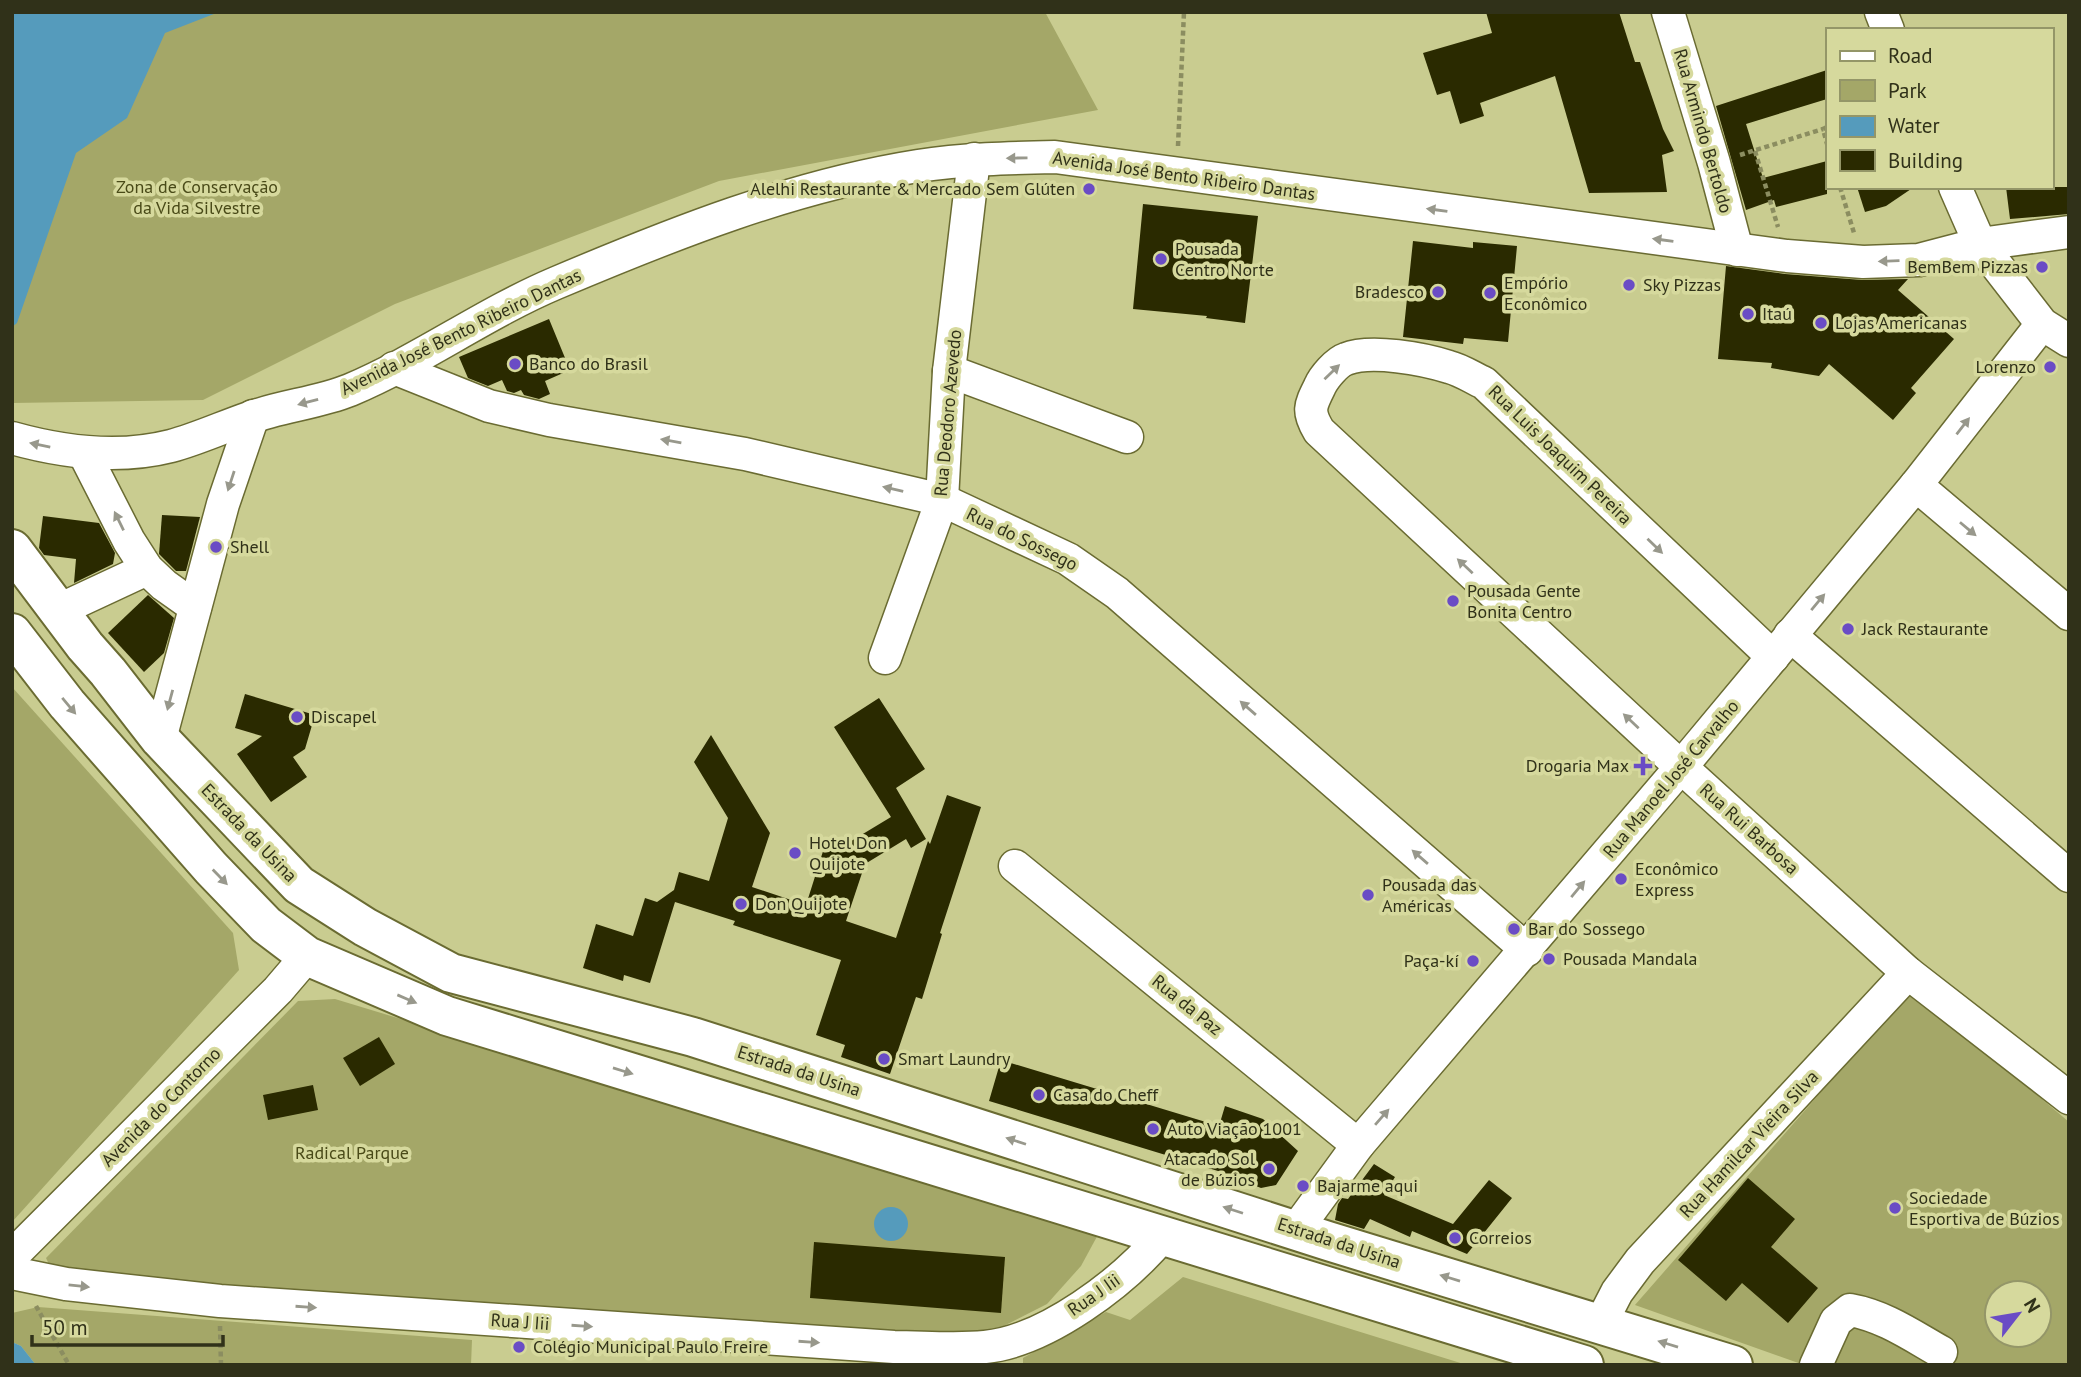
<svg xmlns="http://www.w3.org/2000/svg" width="2081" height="1377" font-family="'PT Sans',sans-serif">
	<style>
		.green { fill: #a4a768; fill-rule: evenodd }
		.water { fill: #559bbc }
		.building { fill: #2a2a00 }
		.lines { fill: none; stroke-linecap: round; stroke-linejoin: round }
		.minor-casing { stroke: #6a6b32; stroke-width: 35 }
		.major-casing { stroke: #6a6b32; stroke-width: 42 }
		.path { stroke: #8b8d60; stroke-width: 4.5; stroke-dasharray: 5 3.5; stroke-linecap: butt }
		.minor { stroke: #fff; stroke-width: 32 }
		.major { stroke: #fff; stroke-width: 38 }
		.oneway { fill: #98988c }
		.poi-dot { fill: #6a4cc5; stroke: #d6d99d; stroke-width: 2.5 }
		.labels { text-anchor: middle; stroke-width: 7; stroke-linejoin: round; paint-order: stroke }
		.street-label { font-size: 18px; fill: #303119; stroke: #d6d99d }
		.park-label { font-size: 18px; fill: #494a18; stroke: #d6d99d }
		.poi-label { font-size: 18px; fill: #303119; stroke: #d6d99d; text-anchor: start }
	</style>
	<rect width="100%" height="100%" fill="#c9cc90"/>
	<g class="green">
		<polygon points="12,12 1045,12 1098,110 719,181 395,304 203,400 12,403"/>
		<polygon points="12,687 233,933 239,970 12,1222"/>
		<path d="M1911,989L2069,1122V1365H1804L1635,1305ZM1997,1293H2039V1335H1997Z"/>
		<polygon points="335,999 1100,1231 1081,1266 1047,1304 982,1337 54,1275 46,1258 298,1001"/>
		<polygon points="1183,1277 1467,1365 1023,1365 1023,1358 1106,1312 1130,1320"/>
		<polygon points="38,1307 472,1340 471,1365 36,1365 21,1346 12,1342 12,1313"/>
	</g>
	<g class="water">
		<polygon points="12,12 219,12 165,33 127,118 76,153 17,323 12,327"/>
		<circle cx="891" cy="1224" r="17"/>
		<polygon points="12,1342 21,1346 36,1365 12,1365"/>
	</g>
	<g class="building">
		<polygon points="1486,12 1619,12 1635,62 1640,62 1663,129 1674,151 1662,155 1667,192 1589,193 1555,76 1480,103 1484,116 1460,124 1450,91 1437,95 1423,53 1492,33"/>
		<polygon points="1827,70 1827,99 1746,124 1763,178 1827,161 1827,194 1776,207 1774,200 1746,210 1716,106"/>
		<polygon points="1857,187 1914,187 1886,206 1865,212"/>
		<polygon points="2006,187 2069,187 2069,214 2010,219"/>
		<polygon points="1143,204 1258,216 1245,323 1206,318 1207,316 1133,309"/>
		<polygon points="1413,241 1473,248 1473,242 1517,246 1508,342 1464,338 1463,344 1403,337"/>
		<polygon points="1726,266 1785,274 1862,280 1908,279 1898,290 1954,339 1911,388 1916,393 1893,420 1829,364 1819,376 1771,368 1772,363 1718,359"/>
		<polygon points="549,319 570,370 545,381 550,394 539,399 524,395 521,390 514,393 507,391 502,380 488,386 468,378 459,357"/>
		<polygon points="162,515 200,517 186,571 176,571 159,554"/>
		<polygon points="43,516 99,523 115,553 113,564 74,583 76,559 44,555 39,548"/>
		<polygon points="148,595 174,618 164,653 144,672 108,633"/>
		<polygon points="245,694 315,715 305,749 293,757 307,777 271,802 237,754 262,736 235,728"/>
		<polygon points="879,698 925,769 896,788 926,839 911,848 906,839 865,864 846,921 896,938 928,841 930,844 947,795 981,807 940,933 942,934 922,999 916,997 890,1074 841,1057 845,1045 816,1035 841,960 733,925 735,921 675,902 650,983 624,975 623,981 583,968 596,924 633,936 645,898 657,902 674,890 679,872 709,881 728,818 694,762 711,735 770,833 752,887 806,905 825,845 838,849 891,817 834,727"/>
		<polygon points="379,1037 395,1064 360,1086 343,1058"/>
		<polygon points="1001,1060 1219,1126 1225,1106 1263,1119 1298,1151 1276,1185 1261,1188 1218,1171 989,1101"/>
		<polygon points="313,1085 318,1110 268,1120 263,1095"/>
		<polygon points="1374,1164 1395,1177 1384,1195 1453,1224 1489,1180 1512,1198 1467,1254 1412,1231 1410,1237 1370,1219 1364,1229 1335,1220 1338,1204 1342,1198 1348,1199"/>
		<polygon points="1748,1178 1795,1219 1771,1247 1818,1288 1788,1323 1742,1283 1726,1301 1678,1260"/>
		<polygon points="814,1242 1005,1257 1001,1313 810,1298"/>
	</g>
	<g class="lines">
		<defs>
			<g id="minor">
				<polyline points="1668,12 1714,163 1737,250"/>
				<polyline points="1881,12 1888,30"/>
				<polyline points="1955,187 1980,244 2042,324 2069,341"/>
				<polyline points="394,368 489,406 549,420 745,454 942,500 1068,559 1117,593 1527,950"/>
				<polyline points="949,371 1127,437"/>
				<path d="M12,438C62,452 120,459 171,446C197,439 223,427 249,418C281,406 318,403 350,390C421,360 485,313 556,283C672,234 792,186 918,166C963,159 1009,158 1055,157L1787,256L1863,262L1919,260L1980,244L2069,232"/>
				<polyline points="84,453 129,541 147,569 164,585 195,607"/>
				<polyline points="1916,485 2069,614"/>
				<polyline points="59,610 147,569"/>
				<polyline points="1790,635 2069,876"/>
				<path d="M1773,657L1484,383C1473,378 1461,370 1449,367C1424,359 1371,349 1346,359C1337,362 1324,377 1320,386C1310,406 1307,411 1319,431L1681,767L1908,973L2069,1098"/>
				<polyline points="885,658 942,500 949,371 974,159"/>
				<polyline points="160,739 223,504 253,416"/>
				<polyline points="1015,866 1358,1145"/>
				<polyline points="1296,1230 1358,1145 1681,767 1916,485 2042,324"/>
				<polyline points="12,1256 278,990 307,956"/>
				<path d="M12,1273L66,1284L220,1301L894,1347C923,1347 955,1350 985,1347C1046,1341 1124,1282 1162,1236"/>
				<polyline points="1601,1323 1617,1292 1640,1261 1908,973"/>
				<path d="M1816,1365L1836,1321L1850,1310C1884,1316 1911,1335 1941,1352"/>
			</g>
			<g id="major">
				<polyline points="12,549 85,646 108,672 160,739 299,885 365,927 451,973 693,1037 1328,1241 1733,1365"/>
				<polyline points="12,633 67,704 211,868 266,925 307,956 447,1016 1584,1365"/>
			</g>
		</defs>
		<use href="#minor" class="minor-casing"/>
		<use href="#major" class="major-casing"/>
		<g class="path">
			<polyline points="1827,127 1823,129 1827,144"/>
			<polyline points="1178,146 1184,12"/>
			<polyline points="1755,151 1778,227"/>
			<polyline points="1740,155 1823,129"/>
			<polyline points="1840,187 1854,233"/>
			<polyline points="36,1306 69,1365"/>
			<polyline points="220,1326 221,1365"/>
		</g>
		<use href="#minor" class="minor"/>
		<use href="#major" class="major"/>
	</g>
	<defs><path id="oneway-solid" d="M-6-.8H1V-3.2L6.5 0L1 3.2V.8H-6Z" transform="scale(1.75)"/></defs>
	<g class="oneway">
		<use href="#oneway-solid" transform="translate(1017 158) rotate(179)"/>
		<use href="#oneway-solid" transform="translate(1437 210) rotate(-172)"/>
		<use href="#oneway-solid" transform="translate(1663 240) rotate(-172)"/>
		<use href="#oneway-solid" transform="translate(1889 261) rotate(178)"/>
		<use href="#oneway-solid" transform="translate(1332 372) rotate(-44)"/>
		<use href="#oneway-solid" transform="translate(308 402) rotate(165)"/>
		<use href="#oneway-solid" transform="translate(1963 426) rotate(-52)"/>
		<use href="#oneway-solid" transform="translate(671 441) rotate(-170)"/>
		<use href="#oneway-solid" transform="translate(40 445) rotate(-168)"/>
		<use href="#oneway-solid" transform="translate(231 481) rotate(108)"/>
		<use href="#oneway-solid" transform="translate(893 489) rotate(-167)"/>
		<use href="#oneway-solid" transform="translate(119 521) rotate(-116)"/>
		<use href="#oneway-solid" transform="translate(1968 529) rotate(40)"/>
		<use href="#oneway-solid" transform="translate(1655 546) rotate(44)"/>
		<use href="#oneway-solid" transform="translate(1465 566) rotate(-137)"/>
		<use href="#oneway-solid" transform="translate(1818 602) rotate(-50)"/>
		<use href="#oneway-solid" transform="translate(170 700) rotate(105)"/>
		<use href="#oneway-solid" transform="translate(69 706) rotate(50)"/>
		<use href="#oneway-solid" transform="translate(1248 708) rotate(-139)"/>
		<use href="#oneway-solid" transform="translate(1631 721) rotate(-137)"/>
		<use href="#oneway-solid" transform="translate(1420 857) rotate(-139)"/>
		<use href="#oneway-solid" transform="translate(220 877) rotate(46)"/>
		<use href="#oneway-solid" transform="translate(1578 889) rotate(-50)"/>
		<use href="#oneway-solid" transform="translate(407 999) rotate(23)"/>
		<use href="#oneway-solid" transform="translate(623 1071) rotate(17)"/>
		<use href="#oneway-solid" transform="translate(1382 1117) rotate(-49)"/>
		<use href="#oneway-solid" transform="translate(1016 1141) rotate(-162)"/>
		<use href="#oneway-solid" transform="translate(1233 1210) rotate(-162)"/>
		<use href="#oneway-solid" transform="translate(1450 1278) rotate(-163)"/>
		<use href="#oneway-solid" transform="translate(79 1286) rotate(6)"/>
		<use href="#oneway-solid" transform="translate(306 1307) rotate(4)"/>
		<use href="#oneway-solid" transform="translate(582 1326) rotate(4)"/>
		<use href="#oneway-solid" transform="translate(809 1342) rotate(4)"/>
		<use href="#oneway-solid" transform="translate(1668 1344) rotate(-163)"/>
	</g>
	<g class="poi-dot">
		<circle cx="1089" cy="189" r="7"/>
		<circle cx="1161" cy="259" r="7"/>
		<circle cx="2042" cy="267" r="7"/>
		<circle cx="1629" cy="285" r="7"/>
		<circle cx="1438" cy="292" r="7"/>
		<circle cx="1490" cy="293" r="7"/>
		<circle cx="1748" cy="314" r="7"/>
		<circle cx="1821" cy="323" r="7"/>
		<circle cx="515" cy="364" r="7"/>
		<circle cx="2050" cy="367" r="7"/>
		<circle cx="216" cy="547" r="7"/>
		<circle cx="1453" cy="601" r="7"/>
		<circle cx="1848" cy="629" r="7"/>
		<circle cx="297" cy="717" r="7"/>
		<path d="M1639.5 755.5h7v7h7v7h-7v7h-7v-7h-7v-7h7z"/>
		<circle cx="795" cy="853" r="7"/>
		<circle cx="1621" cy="879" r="7"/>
		<circle cx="1368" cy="895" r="7"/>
		<circle cx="741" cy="904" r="7"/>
		<circle cx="1514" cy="929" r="7"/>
		<circle cx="1549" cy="959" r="7"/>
		<circle cx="1473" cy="961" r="7"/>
		<circle cx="884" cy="1059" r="7"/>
		<circle cx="1039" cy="1095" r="7"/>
		<circle cx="1153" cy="1129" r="7"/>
		<circle cx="1269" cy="1169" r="7"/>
		<circle cx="1303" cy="1186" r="7"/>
		<circle cx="1895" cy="1208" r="7"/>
		<circle cx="1455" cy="1238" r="7"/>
		<circle cx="519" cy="1347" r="7"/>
	</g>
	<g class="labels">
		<g class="street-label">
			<text transform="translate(1703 131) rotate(74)" y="6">Rua Armindo Bertoldo</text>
			<text transform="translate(1184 176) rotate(8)" y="6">Avenida José Bento Ribeiro Dantas</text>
			<text transform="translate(461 332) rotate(-26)" y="6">Avenida José Bento Ribeiro Dantas</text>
			<text transform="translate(948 413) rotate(-85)" y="6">Rua Deodoro Azevedo</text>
			<text transform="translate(1560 455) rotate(44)" y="6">Rua Luis Joaquim Pereira</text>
			<text transform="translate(1022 539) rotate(26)" y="6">Rua do Sossego</text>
			<text transform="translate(1671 779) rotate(-50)" y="6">Rua Manoel José Carvalho</text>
			<text transform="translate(1749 829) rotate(42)" y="6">Rua Rui Barbosa</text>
			<text transform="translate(249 833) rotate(46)" y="6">Estrada da Usina</text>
			<text transform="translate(1187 1005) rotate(39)" y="6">Rua da Paz</text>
			<text transform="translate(799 1071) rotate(18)" y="6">Estrada da Usina</text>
			<text transform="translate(161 1107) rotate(-45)" y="6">Avenida do Contorno</text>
			<text transform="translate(1749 1144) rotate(-47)" y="6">Rua Hamilcar Vieira Silva</text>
			<text transform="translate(1339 1243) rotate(18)" y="6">Estrada da Usina</text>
			<text transform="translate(1094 1295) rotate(-35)" y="6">Rua J Iii</text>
			<text transform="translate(520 1322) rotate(4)" y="6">Rua J Iii</text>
		</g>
		<g class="park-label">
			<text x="197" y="193">Zona de Conservação<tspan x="197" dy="21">da Vida Silvestre</tspan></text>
			<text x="352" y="1159">Radical Parque</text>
		</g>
		<g class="poi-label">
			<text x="1075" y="195" text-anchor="end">Alelhi Restaurante &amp; Mercado Sem Glúten</text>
			<text x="1175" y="255">Pousada<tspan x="1175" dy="21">Centro Norte</tspan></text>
			<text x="2028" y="273" text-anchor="end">BemBem Pizzas</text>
			<text x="1504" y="289">Empório<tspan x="1504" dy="21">Econômico</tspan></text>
			<text x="1643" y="291">Sky Pizzas</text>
			<text x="1424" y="298" text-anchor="end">Bradesco</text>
			<text x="1762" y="320">Itaú</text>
			<text x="1835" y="329">Lojas Americanas</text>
			<text x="529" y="370">Banco do Brasil</text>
			<text x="2036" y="373" text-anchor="end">Lorenzo</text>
			<text x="230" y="553">Shell</text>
			<text x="1467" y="597">Pousada Gente<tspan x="1467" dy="21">Bonita Centro</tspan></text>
			<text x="1862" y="635">Jack Restaurante</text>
			<text x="311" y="723">Discapel</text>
			<text x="1629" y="772" text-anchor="end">Drogaria Max</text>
			<text x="809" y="849">Hotel Don<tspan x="809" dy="21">Quijote</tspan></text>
			<text x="1635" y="875">Econômico<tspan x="1635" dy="21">Express</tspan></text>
			<text x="1382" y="891">Pousada das<tspan x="1382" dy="21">Américas</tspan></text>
			<text x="755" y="910">Don Quijote</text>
			<text x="1528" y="935">Bar do Sossego</text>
			<text x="1563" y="965">Pousada Mandala</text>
			<text x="1459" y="967" text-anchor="end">Paça-kí</text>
			<text x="898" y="1065">Smart Laundry</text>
			<text x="1053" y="1101">Casa do Cheff</text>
			<text x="1167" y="1135">Auto Viação 1001</text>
			<text x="1255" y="1165" text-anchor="end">Atacado Sol<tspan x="1255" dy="21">de Búzios</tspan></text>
			<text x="1317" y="1192">Bajarme aqui</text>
			<text x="1909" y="1204">Sociedade<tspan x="1909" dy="21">Esportiva de Búzios</tspan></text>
			<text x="1469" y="1244">Correios</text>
			<text x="533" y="1353">Colégio Municipal Paulo Freire</text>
		</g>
	</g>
	<rect width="2081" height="1377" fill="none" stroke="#303119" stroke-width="28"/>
	<rect x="1826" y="28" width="228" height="161" fill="#d6d99d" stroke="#949668" stroke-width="2"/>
	<rect x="1840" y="51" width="35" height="10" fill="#ffffff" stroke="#949668" stroke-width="2"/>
	<text x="1888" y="63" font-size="21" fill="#303119">Road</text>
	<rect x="1840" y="80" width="35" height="21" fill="#a4a768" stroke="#949668" stroke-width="2"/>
	<text x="1888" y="98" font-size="21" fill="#303119">Park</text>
	<rect x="1840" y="116" width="35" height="21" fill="#559bbc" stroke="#949668" stroke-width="2"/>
	<text x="1888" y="133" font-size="21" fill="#303119">Water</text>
	<rect x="1840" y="150" width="35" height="21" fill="#2a2a00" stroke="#949668" stroke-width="2"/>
	<text x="1888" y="168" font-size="21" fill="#303119">Building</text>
	<g transform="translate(2018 1314) rotate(59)"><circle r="33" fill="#d6d99d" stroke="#949668" stroke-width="2"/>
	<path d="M0-5L12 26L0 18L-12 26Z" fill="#6a4cc5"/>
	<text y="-10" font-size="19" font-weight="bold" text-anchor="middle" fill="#303119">N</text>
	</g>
	<path d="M32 1335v10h191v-10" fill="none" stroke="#303119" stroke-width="3.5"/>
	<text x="42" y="1335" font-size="21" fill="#303119" stroke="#d6d99d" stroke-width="5" paint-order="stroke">50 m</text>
</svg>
